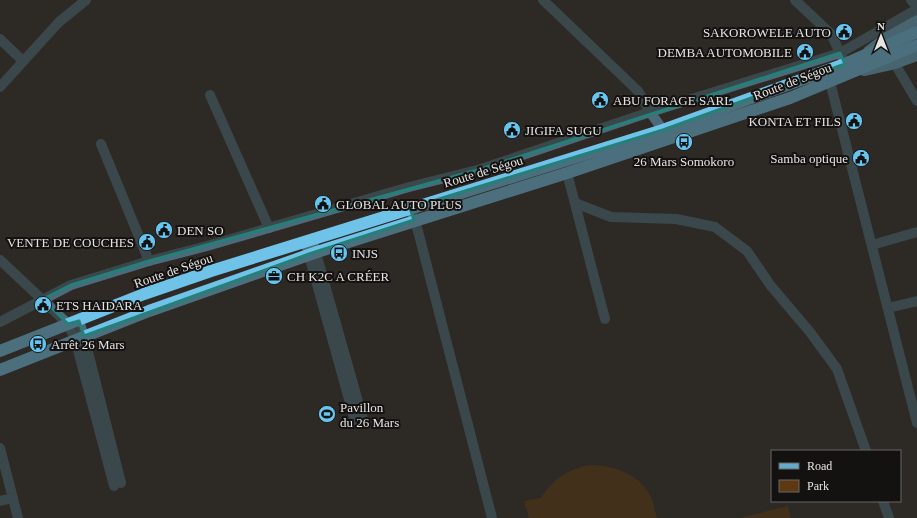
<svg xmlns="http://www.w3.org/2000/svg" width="917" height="518" font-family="Georgia,serif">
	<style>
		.green { fill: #5e3811 }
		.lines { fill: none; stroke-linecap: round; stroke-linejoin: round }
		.minor { stroke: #4b6a7a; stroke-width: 10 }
		.major { stroke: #66aac9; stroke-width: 10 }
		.highway { stroke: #6fc3e9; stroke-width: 12 }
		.marked { fill: none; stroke: #24817a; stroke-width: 3; stroke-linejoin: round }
		.labels { text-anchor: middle; stroke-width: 4; stroke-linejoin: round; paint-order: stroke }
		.poi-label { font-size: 13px; fill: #e6e3e1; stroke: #141211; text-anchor: start }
		.street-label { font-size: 13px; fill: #e6e3e1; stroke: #141211 }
	</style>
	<rect width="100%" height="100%" fill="#2e2925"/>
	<g class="green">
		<path d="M590,465C614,465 643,475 652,500C654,506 655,512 657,518H529L524,501L541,498C553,479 568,469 590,465Z"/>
		<polygon points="788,506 791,518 740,518"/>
	</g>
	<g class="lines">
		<g class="minor">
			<polyline points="543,0 638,91 650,112 663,130"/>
			<polyline points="795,0 831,34 843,59"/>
			<polyline points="911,0 917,6"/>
			<polyline points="0,39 23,61"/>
			<polyline points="895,64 917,101"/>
			<polyline points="830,82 917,423"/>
			<polyline points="0,87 59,22 86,0"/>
			<polyline points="210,95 269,228"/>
			<polyline points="101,144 149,261"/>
			<polyline points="567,173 605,319"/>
			<polyline points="575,203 611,217 676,219 715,227 747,251 771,286 810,332 837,369 866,451"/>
			<polyline points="412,214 418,231 492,518"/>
			<polyline points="312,239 363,419"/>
			<polyline points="305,241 355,421"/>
			<polyline points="872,245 917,232"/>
			<polyline points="0,260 68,324 75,339 114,486"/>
			<polyline points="888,308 917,301"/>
			<polyline points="79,321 84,336 121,483"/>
			<polyline points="0,322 71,285 149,261 207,246 409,187 481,169 650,112 840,53 917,9"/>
			<polyline points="0,448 18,518"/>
			<polyline points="0,501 13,498"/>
			<polyline points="883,501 889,518"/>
		</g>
		<g class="major">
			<polyline points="868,51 885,38 917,20"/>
			<polyline points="864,71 895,64 917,56"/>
		</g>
		<g class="highway">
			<polyline points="0,351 144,294 211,271 663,130 845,64 917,32"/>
			<polyline points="0,370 149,311 317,252 567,173 790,98 917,45"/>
		</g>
	</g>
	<path d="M0 0H917V518H0ZM840,53L845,64L663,130L410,208L414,220L309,254L84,336L79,321L68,324L43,299L71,285L149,261L481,169Z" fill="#2e2925" fill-opacity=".55" fill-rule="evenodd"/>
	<path class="marked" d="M840,53L845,64L663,130L410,208L414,220L309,254L84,336L79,321L68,324L43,299L71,285L149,261L481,169Z"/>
	<defs>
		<symbol id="civic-disc" viewBox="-11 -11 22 22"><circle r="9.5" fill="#66c4ef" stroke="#141211"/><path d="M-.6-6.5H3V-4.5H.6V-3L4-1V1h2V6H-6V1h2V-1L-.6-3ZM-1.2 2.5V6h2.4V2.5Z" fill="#111"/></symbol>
		<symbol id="bus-disc" viewBox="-11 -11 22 22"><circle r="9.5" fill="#66c4ef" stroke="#141211"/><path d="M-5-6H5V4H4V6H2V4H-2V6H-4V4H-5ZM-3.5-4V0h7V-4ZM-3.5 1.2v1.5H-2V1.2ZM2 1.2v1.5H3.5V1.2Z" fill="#111"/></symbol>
		<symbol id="office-disc" viewBox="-11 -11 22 22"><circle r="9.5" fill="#66c4ef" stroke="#141211"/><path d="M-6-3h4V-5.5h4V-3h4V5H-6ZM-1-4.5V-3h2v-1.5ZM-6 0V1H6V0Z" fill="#111"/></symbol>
		<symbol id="stadium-disc" viewBox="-11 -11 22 22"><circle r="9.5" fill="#66c4ef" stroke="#141211"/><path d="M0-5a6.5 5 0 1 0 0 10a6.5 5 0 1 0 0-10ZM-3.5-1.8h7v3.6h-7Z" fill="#111"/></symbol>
	</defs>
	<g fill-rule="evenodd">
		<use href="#civic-disc" x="834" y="22" width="20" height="20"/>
		<use href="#civic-disc" x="795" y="42" width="20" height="20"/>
		<use href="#civic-disc" x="590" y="90" width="20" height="20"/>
		<use href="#civic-disc" x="844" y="111" width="20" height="20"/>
		<use href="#civic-disc" x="502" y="120" width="20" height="20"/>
		<use href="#bus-disc" x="674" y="132" width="20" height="20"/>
		<use href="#civic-disc" x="851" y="148" width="20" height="20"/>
		<use href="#civic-disc" x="313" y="194" width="20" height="20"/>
		<use href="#civic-disc" x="154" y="220" width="20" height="20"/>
		<use href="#civic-disc" x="137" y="232" width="20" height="20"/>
		<use href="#bus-disc" x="329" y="243" width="20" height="20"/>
		<use href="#office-disc" x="264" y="266" width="20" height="20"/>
		<use href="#civic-disc" x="33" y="295" width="20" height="20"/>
		<use href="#bus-disc" x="28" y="334" width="20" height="20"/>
		<use href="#stadium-disc" x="317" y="404" width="20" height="20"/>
	</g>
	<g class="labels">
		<g class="poi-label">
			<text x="831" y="37" text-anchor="end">SAKOROWELE AUTO</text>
			<text x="792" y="57" text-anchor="end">DEMBA AUTOMOBILE</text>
			<text x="613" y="105">ABU FORAGE SARL</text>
			<text x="841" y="126" text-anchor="end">KONTA ET FILS</text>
			<text x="525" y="135">JIGIFA SUGU</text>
			<text x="848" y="163" text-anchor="end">Samba optique</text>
			<text x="684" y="166" text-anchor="middle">26 Mars Somokoro</text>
			<text x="336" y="209">GLOBAL AUTO PLUS</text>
			<text x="177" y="235">DEN SO</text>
			<text x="134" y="247" text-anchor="end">VENTE DE COUCHES</text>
			<text x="352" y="258">INJS</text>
			<text x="287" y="281">CH K2C A CRÉER</text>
			<text x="56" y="310">ETS HAIDARA</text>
			<text x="51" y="349">Arrêt 26 Mars</text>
			<text x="340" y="412">Pavillon<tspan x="340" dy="15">du 26 Mars</tspan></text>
		</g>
		<g class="street-label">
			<text transform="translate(792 81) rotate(-21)" y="5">Route de Ségou</text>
			<text transform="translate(483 171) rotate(-17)" y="5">Route de Ségou</text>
			<text transform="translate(173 270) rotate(-19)" y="5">Route de Ségou</text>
		</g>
	</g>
	<rect x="771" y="450" width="130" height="52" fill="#141211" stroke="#686664"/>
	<rect x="779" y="463" width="20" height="6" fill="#66aac9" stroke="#686664"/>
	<text x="807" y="470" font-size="12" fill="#e6e3e1">Road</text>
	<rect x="779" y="480" width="20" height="12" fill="#5e3811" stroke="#686664"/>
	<text x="807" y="490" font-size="12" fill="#e6e3e1">Park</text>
	<g transform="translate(881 36)" stroke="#141211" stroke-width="3" paint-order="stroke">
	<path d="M0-3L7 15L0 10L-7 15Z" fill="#e6e3e1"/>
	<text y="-6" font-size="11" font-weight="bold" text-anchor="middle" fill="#e6e3e1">N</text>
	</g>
</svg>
